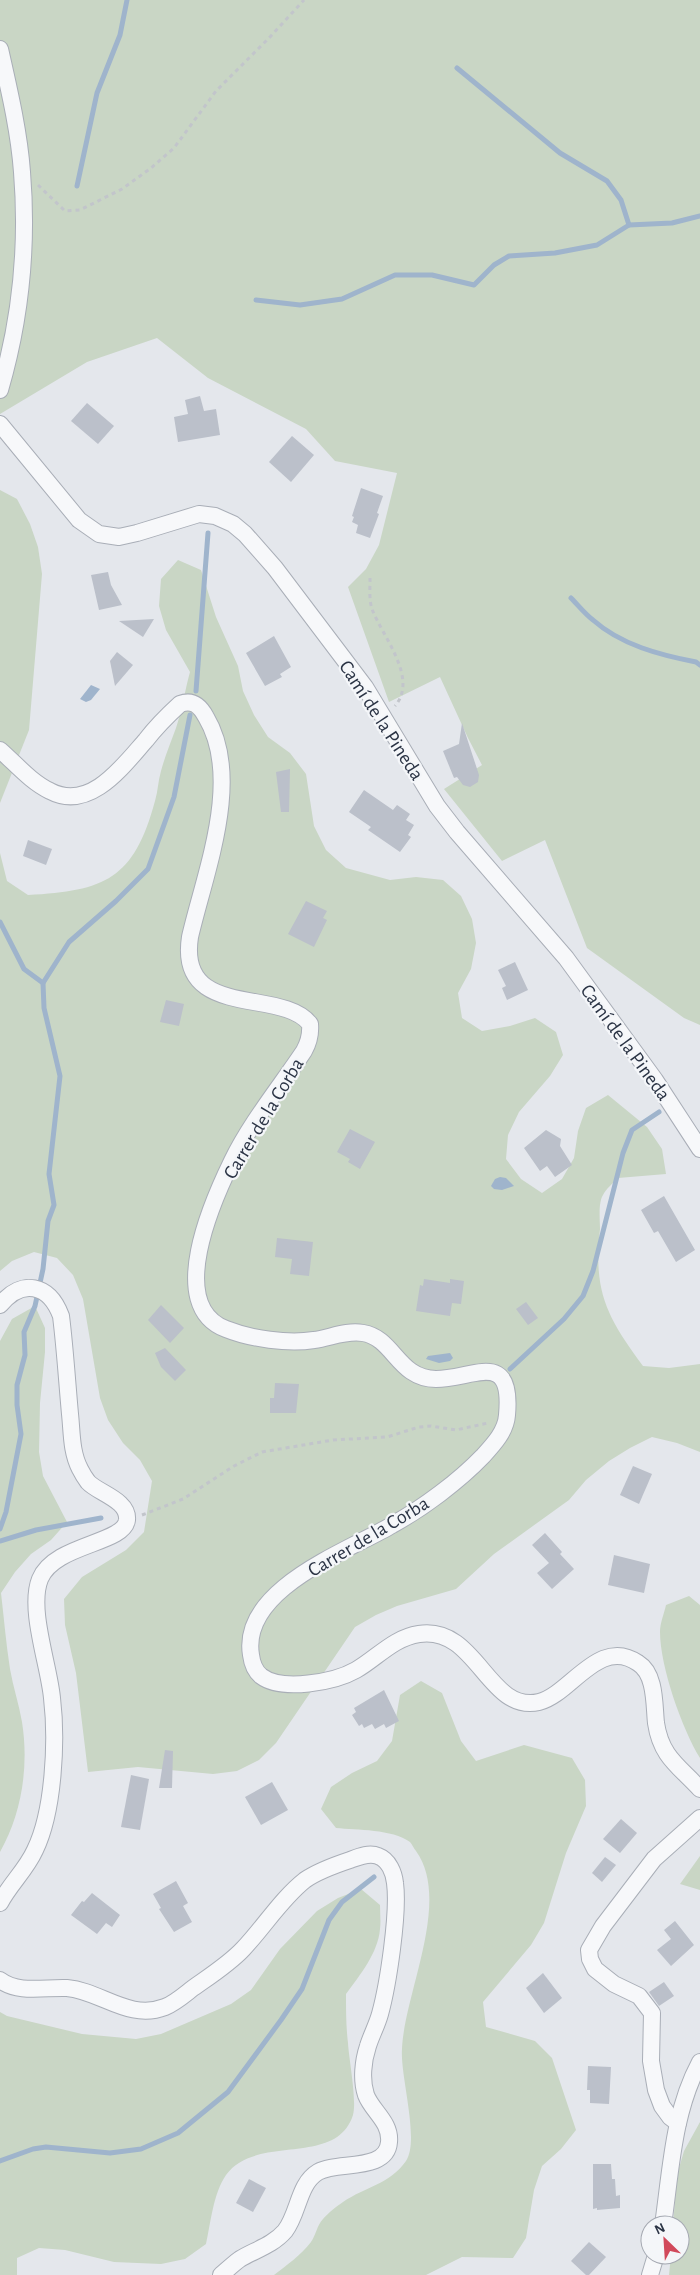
<svg xmlns="http://www.w3.org/2000/svg" width="700" height="2275" font-family="'Alegreya Sans',sans-serif">
	<style>
		.green { fill: #c9d6c5 }
		.water { fill: #9fb4cc }
		.lines { fill: none; stroke-linecap: round; stroke-linejoin: round }
		.stream { stroke: #9fb4cc; stroke-width: 5 }
		.building { fill: #bbc0ca }
		.minor-casing { stroke: #a9aeb7; stroke-width: 18 }
		.path { stroke: #c2c5cb; stroke-width: 3; stroke-dasharray: 4 4; stroke-linecap: butt }
		.minor { stroke: #f7f8fa; stroke-width: 16 }
		.labels { text-anchor: middle; stroke-width: 4.5; stroke-linejoin: round; paint-order: stroke }
		.street-label { font-size: 20px; fill: #2b3445; stroke: #f4f6f9 }
	</style>
	<rect width="100%" height="100%" fill="#e4e7ec"/>
	<g class="green">
		<polygon points="0,0 700,0 700,1025 684,1018 587,948 545,840 502,861 444,789 482,765 468,738 440,677 389,702 348,587 366,569 379,545 397,473 335,461 306,429 208,378 157,338 87,362 0,414"/>
		<polygon points="0,490 17,499 30,524 38,547 42,574 29,730 0,803"/>
		<path d="M178,560L201,570L216,617L238,666L243,691L254,715L268,737L290,753L306,774L314,826L326,850L346,868L390,880L416,877L443,880L461,896L472,919L476,943L471,969L458,993L462,1018L482,1031L510,1026L535,1018L556,1032L563,1055L550,1076L519,1112L508,1135L506,1159L521,1179L542,1193L562,1179L574,1158L578,1131L586,1108L608,1095L647,1127L662,1149L666,1174L618,1178C613,1183 606,1189 603,1195C598,1203 600,1220 600,1229C593,1292 607,1317 643,1366L669,1368L700,1364V1452L677,1443L652,1437L630,1448L609,1461L586,1480L569,1500L494,1554L456,1589L397,1606L376,1615L355,1627L276,1743L259,1760L237,1771L213,1774L138,1767L88,1772L76,1673L65,1625L64,1599L82,1577L126,1550L144,1532L152,1481L140,1460L123,1443L108,1420L100,1398L83,1299L73,1275L57,1258L34,1252L12,1261L0,1271V853L7,881L28,895C105,891 134,879 155,801C158,791 158,781 161,771C165,756 171,742 176,728C182,710 185,690 190,672L166,630L159,606L161,579Z"/>
		<path d="M35,1306L45,1328V1352L40,1403L39,1452L43,1476L67,1522L51,1540L31,1554L15,1572L1,1593C4,1618 6,1644 10,1669C13,1687 19,1704 22,1722C29,1766 22,1813 0,1852V1341L12,1319Z"/>
		<path d="M689,1596L700,1605V1758C682,1729 660,1666 660,1632C660,1623 664,1614 666,1605Z"/>
		<path d="M421,1681L442,1693L461,1741L476,1761L524,1745L572,1758L585,1780L586,1806L566,1853L544,1923L531,1945L483,2002L486,2027L535,2041L552,2058L576,2130L561,2149L542,2166L534,2190L526,2238L513,2258L462,2257L426,2275H274C287,2265 301,2255 311,2242C316,2235 317,2225 323,2219C328,2213 337,2206 343,2202C365,2187 390,2184 406,2161C420,2140 400,2076 402,2049C404,1994 452,1901 416,1851C414,1849 412,1844 410,1842C392,1829 357,1830 336,1828L321,1809L331,1787L352,1773L377,1761L392,1741L400,1695Z"/>
		<polygon points="700,1856 700,1890 680,1884"/>
		<path d="M361,1889L380,1905C380,1913 381,1921 380,1929C378,1953 360,1975 346,1994C346,2010 346,2027 348,2043C349,2060 357,2100 353,2115C336,2168 256,2133 226,2175C213,2194 211,2222 206,2244L185,2259L161,2264L114,2262L65,2250L39,2248L17,2258V2275H0V2012L7,2016L82,2034L136,2039L161,2034L231,2004L251,1990L280,1949L317,1911L338,1898Z"/>
		<polygon points="700,2122 700,2275 669,2275 671,2255 680,2255 680,2225 673,2225 677,2175 684,2151"/>
	</g>
	<g class="water">
		<polygon points="91,685 100,689 91,700 86,702 80,699"/>
		<polygon points="500,1177 506,1178 514,1186 502,1190 494,1189 491,1186 495,1179"/>
		<polygon points="450,1353 453,1358 450,1361 439,1363 426,1359 428,1356"/>
	</g>
	<g class="lines">
		<g class="stream">
			<polyline points="457,68 560,153 607,181 621,200 629,225 672,223 700,216"/>
			<polyline points="77,186 97,93 120,35 127,0"/>
			<polyline points="256,300 300,305 342,299 395,275 432,275 474,285 494,265 509,256 555,253 597,245 629,225"/>
			<path d="M571,598C578,605 585,614 593,620C621,645 660,655 696,662L700,665"/>
			<polyline points="196,691 208,533"/>
			<polyline points="0,922 24,969 43,983"/>
			<polyline points="510,1369 564,1319 583,1296 593,1271 623,1153 632,1130 659,1112"/>
			<polyline points="0,1529 6,1512 21,1434 17,1405 17,1385 25,1355 24,1332 35,1306 43,1269 48,1221 54,1205 49,1174 60,1076 44,1008 43,983 69,942 116,901 148,869 174,797 190,715"/>
			<polyline points="0,1541 36,1530 101,1518"/>
			<polyline points="0,2161 33,2149 46,2147 110,2153 141,2149 178,2133 228,2092 281,2020 302,1989 329,1920 342,1902 374,1877"/>
		</g>
	</g>
	<g class="building">
		<polygon points="200,396 204,411 216,409 220,435 178,442 174,417 188,414 185,400"/>
		<polygon points="87,403 114,426 98,444 71,421"/>
		<polygon points="292,436 314,455 291,482 269,462"/>
		<polygon points="361,488 383,496 377,513 379,514 370,538 356,533 358,525 352,522 354,517 352,516"/>
		<polygon points="108,572 111,585 122,605 99,610 91,575"/>
		<polygon points="154,619 143,637 119,621"/>
		<polygon points="274,636 291,667 280,674 282,677 265,686 246,653"/>
		<polygon points="117,652 133,665 115,686 110,661"/>
		<polygon points="462,723 479,775 478,782 470,787 463,785 457,777 454,778 443,751 459,744"/>
		<polygon points="290,769 289,812 281,812 276,772"/>
		<polygon points="364,790 393,810 397,805 410,814 406,820 414,825 408,835 411,837 400,852 368,830 371,827 349,812"/>
		<polygon points="28,840 52,849 46,865 23,856"/>
		<polygon points="306,901 327,911 323,918 327,920 314,947 288,934"/>
		<polygon points="515,962 528,990 507,1000 502,988 506,986 498,970"/>
		<polygon points="166,1000 184,1004 179,1026 160,1022"/>
		<polygon points="350,1129 375,1142 360,1169 348,1162 350,1159 337,1152"/>
		<polygon points="546,1130 561,1139 560,1146 572,1165 555,1177 547,1166 540,1171 524,1148"/>
		<polygon points="664,1196 695,1250 676,1262 658,1231 654,1233 641,1210"/>
		<polygon points="277,1238 313,1242 309,1276 290,1274 292,1259 275,1257"/>
		<polygon points="424,1279 450,1283 450,1279 464,1281 461,1304 452,1303 450,1316 416,1311 420,1285 423,1286"/>
		<polygon points="526,1302 538,1318 528,1325 516,1309"/>
		<polygon points="161,1305 184,1328 170,1343 148,1320"/>
		<polygon points="165,1348 186,1370 175,1381 161,1367 155,1353"/>
		<polygon points="275,1383 299,1384 296,1413 270,1413 270,1398 274,1398"/>
		<polygon points="633,1466 652,1474 639,1504 620,1495"/>
		<polygon points="545,1533 562,1552 560,1554 574,1569 552,1589 537,1573 549,1563 532,1545"/>
		<polygon points="614,1555 650,1564 644,1593 608,1585"/>
		<polygon points="384,1690 399,1721 386,1728 384,1724 375,1729 372,1724 364,1728 362,1724 359,1726 352,1715 356,1712 354,1708"/>
		<polygon points="165,1750 173,1751 172,1788 159,1788"/>
		<polygon points="131,1775 149,1779 140,1830 121,1827"/>
		<polygon points="272,1782 288,1810 261,1825 245,1797"/>
		<polygon points="621,1819 637,1833 620,1853 603,1839"/>
		<polygon points="605,1857 616,1865 602,1882 592,1873"/>
		<polygon points="176,1881 188,1903 183,1906 192,1922 174,1932 159,1909 161,1908 153,1894"/>
		<polygon points="92,1893 120,1915 112,1927 106,1923 97,1934 71,1915 82,1901 84,1902"/>
		<polygon points="675,1921 694,1945 671,1966 657,1950 671,1939 664,1930"/>
		<polygon points="543,1973 562,1998 544,2013 526,1988"/>
		<polygon points="664,1982 674,1996 659,2006 649,1992"/>
		<polygon points="588,2066 611,2067 609,2104 590,2103 590,2090 587,2090"/>
		<polygon points="593,2164 611,2164 612,2179 615,2179 616,2196 620,2195 620,2208 597,2210 597,2208 593,2209"/>
		<polygon points="249,2179 266,2188 253,2212 236,2203"/>
		<polygon points="589,2242 606,2257 589,2275 586,2275 571,2261"/>
	</g>
	<g class="lines">
		<defs>
			<g id="minor">
				<path d="M0,49C9,89 19,131 22,172C28,246 21,318 0,390"/>
				<polyline points="0,424 79,520 99,534 119,537 137,533 199,514 215,516 233,524 245,534 275,568 365,687 437,806 457,832 566,958 655,1080 700,1149"/>
				<path d="M0,750C16,764 31,782 50,791C90,812 123,766 146,740C156,727 168,715 180,704C193,699 200,706 206,717C243,779 205,872 190,937C177,1021 282,987 310,1024C311,1035 309,1042 304,1051C280,1087 251,1122 232,1161C213,1200 165,1306 226,1329C251,1339 288,1344 314,1340C330,1338 346,1330 363,1333C394,1338 398,1379 436,1379C473,1379 513,1348 507,1415C506,1431 494,1444 483,1456C459,1481 423,1508 392,1525C348,1551 240,1589 251,1655C252,1663 255,1671 261,1676C282,1692 335,1682 356,1670C377,1658 393,1638 419,1634C477,1625 488,1714 539,1702C571,1694 599,1636 638,1663C656,1674 654,1705 656,1723C661,1757 679,1766 700,1789"/>
				<path d="M0,1305C22,1278 49,1284 61,1316C65,1348 67,1381 70,1414C72,1432 71,1452 80,1469C82,1473 85,1478 88,1482C98,1493 129,1500 127,1520C124,1544 54,1544 40,1579C28,1609 49,1665 52,1698C57,1740 54,1811 35,1850C26,1870 10,1884 0,1903"/>
				<path d="M0,1980C18,1994 45,1987 67,1988C101,1991 129,2021 165,2007C175,2003 184,1995 193,1988C210,1976 229,1964 243,1949C264,1927 281,1899 305,1880C318,1871 335,1865 350,1860C358,1857 369,1852 378,1856C389,1860 394,1873 395,1883C399,1913 388,1985 380,2014C377,2025 371,2036 368,2046C363,2061 361,2080 366,2095C372,2111 391,2122 389,2142C387,2172 337,2161 318,2172C298,2184 299,2213 285,2231C273,2245 255,2250 240,2259C233,2264 227,2270 221,2275"/>
				<polyline points="678,2123 670,2117 662,2106 656,2090 651,2061 652,2013 639,1996 614,1984 595,1969 590,1959 589,1950 603,1926 654,1859 700,1818"/>
				<path d="M663,2225C671,2170 673,2112 700,2062"/>
				<polyline points="650,2275 656,2255"/>
			</g>
		</defs>
		<use href="#minor" class="minor-casing"/>
		<g class="path">
			<polyline points="38,185 65,211 80,210 122,189 151,168 174,148 216,91 269,38 304,0"/>
			<path d="M370,578C370,588 369,600 372,609C382,636 419,678 395,706"/>
			<polyline points="142,1515 183,1499 234,1466 262,1452 333,1440 387,1437 419,1427 431,1426 456,1430 488,1423"/>
		</g>
		<use href="#minor" class="minor"/>
	</g>
	<g class="labels">
		<g class="street-label">
			<text transform="translate(382 720) rotate(57)" y="7">Camí de la Pineda</text>
			<text transform="translate(626 1042) rotate(54)" y="7">Camí de la Pineda</text>
			<text transform="translate(263 1118) rotate(-59)" y="7">Carrer de la Corba</text>
			<text transform="translate(368 1536) rotate(-31)" y="7">Carrer de la Corba</text>
		</g>
	</g>
	<g transform="translate(665 2240) rotate(335)"><circle r="24" fill="#f4f6f9" stroke="#a4a8b1"/>
	<path d="M0-4L9 19L0 12L-9 19Z" fill="#d1495b"/>
	<text y="-8" font-size="14" font-weight="bold" text-anchor="middle" fill="#2b3445">N</text>
	</g>
</svg>
